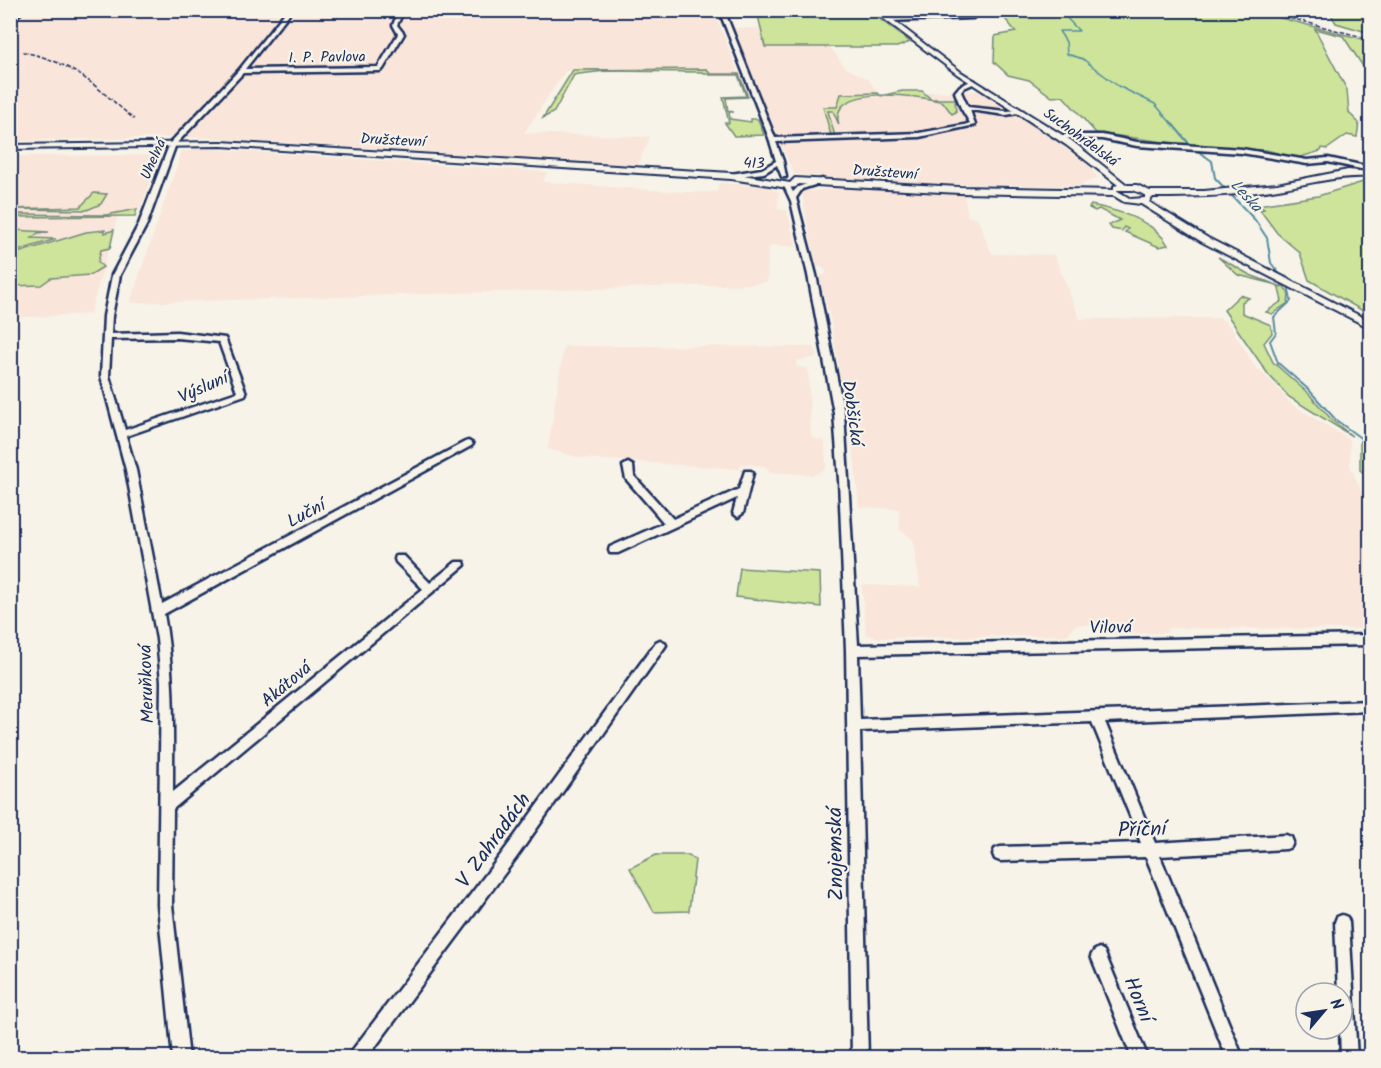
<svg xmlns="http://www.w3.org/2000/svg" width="1381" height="1068" font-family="Kalam,sans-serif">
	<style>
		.built { fill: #f9e5da }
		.green { fill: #cde49a; stroke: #748a7c; stroke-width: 1.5 }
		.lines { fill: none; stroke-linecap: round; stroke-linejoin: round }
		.stream-far1 { stroke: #548da2; stroke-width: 1.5 }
		.stream { stroke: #548da2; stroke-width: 2 }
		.minor-casing { stroke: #1b2f5e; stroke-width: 5 }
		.major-casing { stroke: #1b2f5e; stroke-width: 4 }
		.minor { fill: #f7f3e8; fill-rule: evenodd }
		.major { fill: #f7f3e8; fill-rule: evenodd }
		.rail { stroke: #1b2f5e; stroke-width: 1.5; stroke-dasharray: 4.5 2; stroke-linecap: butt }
		.labels { text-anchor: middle; stroke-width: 4.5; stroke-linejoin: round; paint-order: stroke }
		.far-street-label { font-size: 15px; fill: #1b2f5e; stroke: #f7f3e8 }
		.far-water-label { font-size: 16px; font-style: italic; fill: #33567a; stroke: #f7f3e8 }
		.street-label { font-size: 18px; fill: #1b2f5e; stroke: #f7f3e8 }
		.near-street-label { font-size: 21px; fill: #1b2f5e; stroke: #f7f3e8 }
	</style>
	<rect width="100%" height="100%" fill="#f7f3e8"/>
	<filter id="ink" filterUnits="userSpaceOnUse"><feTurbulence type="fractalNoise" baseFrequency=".0167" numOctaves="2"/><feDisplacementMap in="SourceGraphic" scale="12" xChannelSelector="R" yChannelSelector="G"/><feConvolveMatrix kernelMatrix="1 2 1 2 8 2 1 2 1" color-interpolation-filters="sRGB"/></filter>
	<g filter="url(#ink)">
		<g class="built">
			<polygon points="32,10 714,11 739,75 710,75 703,69 565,71 524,133 650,137 638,165 191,137 11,141 10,28"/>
			<polygon points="731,28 761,28 766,47 830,47 846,68 868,79 878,93 841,94 837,108 824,108 832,135 798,137 834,136 836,133 828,114 829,109 834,111 839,125 836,114 838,109 858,97 915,95 930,100 927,92 979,91 1048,135 1090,167 1098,178 1078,186 897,183 794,174"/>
			<polygon points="195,148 547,172 543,182 679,192 717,192 719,183 764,186 779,192 777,209 787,210 796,247 772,245 768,249 767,282 752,284 130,303 182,151 192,151"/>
			<polygon points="159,155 141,207 135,216 118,216 90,314 11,318 10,156"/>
			<polygon points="847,188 964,195 968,217 977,218 992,254 1054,255 1080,319 1220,318 1230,326 1255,367 1274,384 1291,404 1350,440 1350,465 1370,512 1370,629 1167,628 1168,633 1105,634 1091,625 1075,625 1067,635 879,638 866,634 862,585 920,587 913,539 900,530 899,509 859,507 855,463 831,321 819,276 827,274 824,268 816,265 801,191"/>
			<polygon points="564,346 815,347 817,357 796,361 797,367 808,369 811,437 825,442 826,468 814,475 770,472 766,466 742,464 739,469 581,458 548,449"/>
		</g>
		<g class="green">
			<polygon points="757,11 869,11 910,42 897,47 765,47"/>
			<polygon points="1048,11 1253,11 1370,41 1370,77 1343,36 1315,29 1347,90 1349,113 1359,123 1357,137 1347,135 1327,149 1322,148 1321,151 1297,158 1266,150 1211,148 1096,133 1063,96 1052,97 1029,80 1008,75 994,62 995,36 1016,32 1001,14"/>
			<polygon points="1329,11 1370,11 1370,33 1336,23"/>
			<polygon points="707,69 710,74 739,74 748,97 726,98 728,111 734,112 729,112 730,119 751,122 751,119 758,119 764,135 734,136 725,123 729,123 723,97 746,96 738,75 710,75 702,72 605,71 579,74 574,75 554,112 543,118 573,70"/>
			<path d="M902,91H922L931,99H955L956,112L952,114L943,102C920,96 827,82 839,125L833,111H828L835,136L795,137L831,135L823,107H837L841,94L878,93L881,96Z"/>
			<polygon points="1363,182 1370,183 1370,315 1309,280 1300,253 1277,233 1260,210 1264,209 1258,205 1318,196"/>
			<polygon points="94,193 107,194 101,204 87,210 11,209 80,207"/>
			<path d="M1091,205C1117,210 1154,220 1168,245L1159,247L1125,232L1128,229L1124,227L1122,231L1112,229L1109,225L1120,220L1099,209L1095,211L1089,208Z"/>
			<polygon points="137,209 135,216 11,217 11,214 106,215"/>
			<polygon points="13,230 49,232 38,233 32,238 56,239 11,253 11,231"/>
			<polygon points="105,230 105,233 114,230 110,248 101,250 98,262 103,267 90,275 51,278 41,285 11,286 11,255 86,232"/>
			<polygon points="1218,257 1250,275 1282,287 1281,282 1289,294 1288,303 1272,314 1266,312 1282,301 1278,285 1238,275"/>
			<polygon points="1240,295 1249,298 1242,302 1242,313 1271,325 1272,333 1264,343 1273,362 1309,394 1332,420 1352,436 1289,397 1268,374 1224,310"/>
			<polygon points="1360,441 1370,447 1370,484 1367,475 1360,470"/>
			<polygon points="740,568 820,573 821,607 736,597"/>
			<polygon points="656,855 689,855 695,860 689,911 654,912 630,868"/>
		</g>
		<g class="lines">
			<polyline class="stream-far1" points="1055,10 1063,14 1079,31 1059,31 1066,42 1067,54 1083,59 1118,86 1155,104 1171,123"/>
			<g class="stream">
				<polyline points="1170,121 1191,146 1212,161 1215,178 1255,220 1267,238 1271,263 1282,277"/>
				<polyline points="1288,285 1291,301 1274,317 1276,333 1270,341 1278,363 1309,390 1336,420 1370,445"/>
			</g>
			<defs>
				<g id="minor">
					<polygon points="19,10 25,10 10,21 10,17"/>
					<path d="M287,10H292L245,69L378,67L398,34L393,25L399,10H404L397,25L404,34L383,69L380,71L243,73L176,144L147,224L120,275L112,316L111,334L177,332L225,338L246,393L245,395L126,436L136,470L162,604L465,442L468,441L473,444L471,446L164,614C175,673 173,732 173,792L423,589L396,562L395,559L396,556H404L430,583L456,562H464L465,565L173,809L172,905L189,1058H173L158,905L161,681L157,639L126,470L101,376L104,316L112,275L139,224L170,143L239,70ZM177,338L219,342L237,392L125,430L109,376L111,339Z"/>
					<polygon points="719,10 724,10 775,138 919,133 964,125 970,123 961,108 955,92 960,86 973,80 975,81 975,83 964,88 961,92 968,107 1006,111 1021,110 1024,112 1006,115 970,110 975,125 919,137 776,142 783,161 786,177 782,177 777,165 764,173 729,177 729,175 731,174 762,169 776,161 769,138"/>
					<polygon points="965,10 970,10 973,18 888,21 886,20 888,19 968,16"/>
					<polygon points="1060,135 1102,135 1137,142 1242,149 1307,160 1328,158 1370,167 1370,171 1328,162 1307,164 1242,153 1137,146 1102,139 1058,138 1058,136"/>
					<polygon points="822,179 824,180 824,182 802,189 796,198 816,275 844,413 858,645 1370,635 1370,645 858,655 860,720 1370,701 1370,711 1105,722 1155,843 1286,835 1291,837 1293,842 1291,847 1286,849 1160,856 1243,1058 1227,1058 1146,857 1000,861 995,859 993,854 995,849 1000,847 1141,843 1092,722 860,731 868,1058 852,1058 846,650 839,480 834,413 808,275 791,201 784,186 789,185 793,192 798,187"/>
					<polygon points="628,463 633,466 634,476 673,519 739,489 745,471 751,471 753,473 743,513 738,517 733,513 737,498 618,553 610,553 609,550 610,547 664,523 626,479 623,466"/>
					<polygon points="660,640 664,642 666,645 664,648 516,858 367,1058 349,1058 351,1052 506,848 656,642"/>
					<polygon points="1342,915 1347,917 1349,922 1357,1058 1341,1058 1340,1029 1342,1029 1342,993 1338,993 1335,922 1337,917"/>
					<polygon points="1099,948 1104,951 1148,1058 1132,1058 1091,956 1094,951"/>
				</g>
				<path id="major" d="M872,10H880L961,72L1072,141L1127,185H1137L1150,191H1204L1277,184L1348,170L1370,172V177C1338,175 1309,184 1278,189C1237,196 1195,197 1153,197L1149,202L1208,238L1370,321V328L1202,242L1141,204L1124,202L1114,196L959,193L798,184L796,187L788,188L731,179L221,146L10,149V145L221,142L731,173L790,183L795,178L959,187L1116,190L1131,199L1145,198V195L1133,190H1114V186L1118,185L1066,145L957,74Z"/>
			</defs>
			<use href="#minor" class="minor-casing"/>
			<use href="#major" class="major-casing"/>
			<use href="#minor" class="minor"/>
			<use href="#major" class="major"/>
			<g class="rail">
				<polyline points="1259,10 1370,39"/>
				<path d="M23,52C74,62 96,87 134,119"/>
			</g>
		</g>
	</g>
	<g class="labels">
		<g class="far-street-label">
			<text transform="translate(327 57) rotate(-1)" y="5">I. P. Pavlova</text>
			<text transform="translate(1081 137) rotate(36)" y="5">Suchohrdelská</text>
			<text transform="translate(393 140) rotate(3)" y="5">Družstevní</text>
			<text transform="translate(153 159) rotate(-66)" y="5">Uhelná</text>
			<text transform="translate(754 163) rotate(1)" y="5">413</text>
			<text transform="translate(885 172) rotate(4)" y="5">Družstevní</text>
		</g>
		<g class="far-water-label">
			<text transform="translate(1247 195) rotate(47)" y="6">Leska</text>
		</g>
		<g class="street-label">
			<text transform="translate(203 387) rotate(-24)" y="6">Výsluní</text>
			<text transform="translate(853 413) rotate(82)" y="6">Dobšická</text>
			<text transform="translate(306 513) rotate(-28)" y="6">Luční</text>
			<text transform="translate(1111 627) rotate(-1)" y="6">Vilová</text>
			<text transform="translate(146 684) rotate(-92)" y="6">Meruňková</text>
			<text transform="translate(286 684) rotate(-40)" y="6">Akátová</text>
		</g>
		<g class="near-street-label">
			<text transform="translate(1142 829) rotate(-2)" y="7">Příční</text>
			<text transform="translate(493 840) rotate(-54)" y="7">V Zahradách</text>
			<text transform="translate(835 854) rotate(-91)" y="7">Znojemská</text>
			<text transform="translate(1139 999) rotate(68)" y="7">Horní</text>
		</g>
	</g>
	<rect width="1381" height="1068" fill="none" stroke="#f7f3e8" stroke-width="36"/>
	<rect x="18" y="18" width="1345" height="1032" fill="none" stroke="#1b2f5e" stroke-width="2" filter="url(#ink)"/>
	<g transform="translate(1324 1011) rotate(61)"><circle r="28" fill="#f7f3e8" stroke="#9fa5b1" stroke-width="1.5"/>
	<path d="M0-4.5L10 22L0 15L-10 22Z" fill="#1b2f5e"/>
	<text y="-9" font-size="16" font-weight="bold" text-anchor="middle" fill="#1b2f5e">N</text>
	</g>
</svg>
